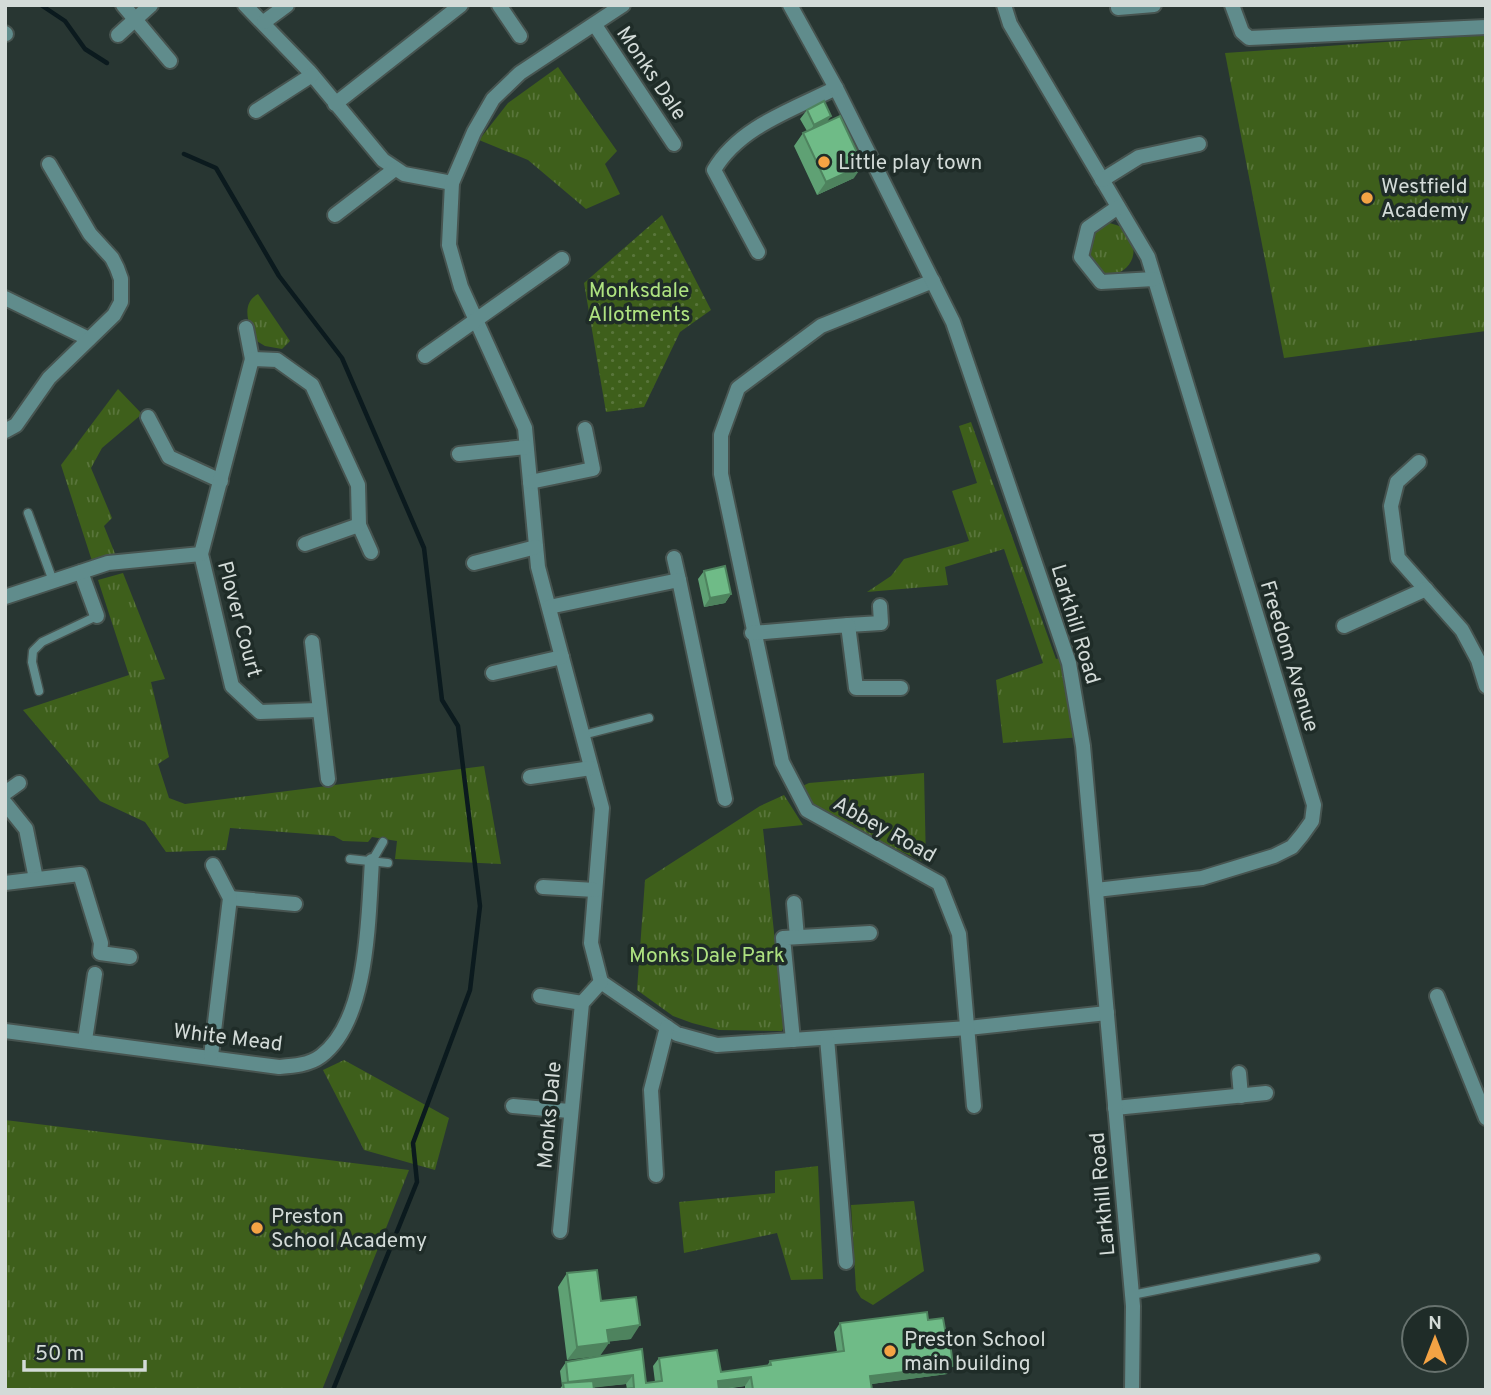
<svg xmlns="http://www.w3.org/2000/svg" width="1491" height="1395" font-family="Overpass,sans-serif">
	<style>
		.grass { fill: url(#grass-tufts) }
		.garden { fill: url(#garden-dots) }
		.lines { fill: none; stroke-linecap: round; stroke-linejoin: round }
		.stream { stroke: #0b1a1e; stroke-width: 4.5 }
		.service-casing { stroke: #475450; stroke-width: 11 }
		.minor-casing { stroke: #475450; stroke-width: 18 }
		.tertiary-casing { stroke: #475450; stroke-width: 18 }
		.service { stroke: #608c8c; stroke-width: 8 }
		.minor { stroke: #608c8c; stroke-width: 14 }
		.tertiary { stroke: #608c8c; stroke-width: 14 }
		.wall { fill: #5fa174 }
		.shaded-wall { fill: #4e835e }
		.building { fill: #6fbb87; stroke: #4e835e; stroke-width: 2 }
		.poi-dot { fill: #f4a344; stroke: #1f2c28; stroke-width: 2.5 }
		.labels { text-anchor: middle; stroke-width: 7; stroke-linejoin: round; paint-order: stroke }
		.street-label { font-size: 21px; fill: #d3dbd8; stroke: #1f2c28 }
		.poi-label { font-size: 21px; fill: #d3dbd8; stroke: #1f2c28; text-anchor: start }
		.park-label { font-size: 21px; fill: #aee280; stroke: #1f2c28 }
	</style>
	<defs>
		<pattern id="grass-tufts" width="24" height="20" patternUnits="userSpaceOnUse" patternTransform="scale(1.75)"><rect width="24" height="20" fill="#3e5f1b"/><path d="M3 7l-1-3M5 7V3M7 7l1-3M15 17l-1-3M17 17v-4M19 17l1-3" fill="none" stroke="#59753b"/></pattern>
		<pattern id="garden-dots" width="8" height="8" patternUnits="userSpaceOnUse" patternTransform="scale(1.75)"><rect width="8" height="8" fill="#3e5f1b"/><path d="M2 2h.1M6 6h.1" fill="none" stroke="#59753b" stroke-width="1.8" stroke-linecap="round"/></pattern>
	</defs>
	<rect width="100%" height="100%" fill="#283632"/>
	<g class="grass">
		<polygon points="1486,35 1486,331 1284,358 1225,53"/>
		<polygon points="558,67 617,151 605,164 620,194 586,209 528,160 479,140 508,103"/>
		<path d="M1103,221L1126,228C1139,249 1136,269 1110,276L1092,272L1082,237Z"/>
		<path d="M258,294L290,341L282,349L265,346L255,340C249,325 240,304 258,294Z"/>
		<polygon points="118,389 142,414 102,448 91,468 112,518 104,526 116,556 92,561 61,465"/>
		<polygon points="971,422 1056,659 1067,656 1082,737 1003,743 996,680 1043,663 1004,549 945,567 948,585 867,592 891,576 904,559 969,541 952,491 977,483 959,426"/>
		<polygon points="123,573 165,679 151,682 169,757 158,764 169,798 185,804 484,766 501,864 395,859 397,841 372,837 368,842 343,841 334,836 230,828 226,850 166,852 145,822 100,801 23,710 129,675 98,580"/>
		<polygon points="924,773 926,863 811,809 796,789 809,783"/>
		<polygon points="784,795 803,825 763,829 784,1026 782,1031 719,1030 692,1023 673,1016 637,990 645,880 760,806"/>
		<polygon points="344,1060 449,1118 435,1170 364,1150 323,1070"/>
		<polygon points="5,1120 409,1170 322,1390 5,1390"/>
		<polygon points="818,1166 823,1279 791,1280 777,1233 684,1253 679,1202 775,1193 775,1171"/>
		<polygon points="914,1201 924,1271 873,1305 861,1298 856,1290 851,1205"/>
	</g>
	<polygon class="garden" points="662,215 711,310 680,332 644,407 606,412 584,283"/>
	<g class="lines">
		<g class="stream">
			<polyline points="41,5 65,21 85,49 107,63"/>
			<polyline points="184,154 216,168 279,276 342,358 424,548 442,700 458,726 480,906 470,990 413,1143 417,1182 333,1390"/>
		</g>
		<defs>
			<g id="service">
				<polyline points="28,513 53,581"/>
				<polyline points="39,691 32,662 33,651 42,642 97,616"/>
				<polyline points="583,735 649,718"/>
				<polyline points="350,859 388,863"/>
				<polyline points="372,861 383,842"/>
				<polyline points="1132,1295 1316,1258"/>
			</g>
			<g id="minor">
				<polyline points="123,5 170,61"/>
				<polyline points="245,5 309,71 383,160 404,174 452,183"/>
				<polyline points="499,5 520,36"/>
				<polyline points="623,5 520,73 493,99 474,132 452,183 449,245 461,287 525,428 538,567 602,808 591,943 601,982 677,1034 717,1045 968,1028 1107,1013"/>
				<polyline points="1004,5 1010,24 1148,257 1314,805 1312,821 1302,835 1292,847 1274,856 1202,878 1096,890"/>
				<polyline points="1232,5 1242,32 1249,38 1486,27"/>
				<polyline points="1118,8 1154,5"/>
				<polyline points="264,22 287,5"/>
				<polyline points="595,25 674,144"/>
				<polyline points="5,33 6,34"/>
				<polyline points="118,35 151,5"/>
				<polyline points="335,104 461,5"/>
				<polyline points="256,111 312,75"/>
				<polyline points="1102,180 1139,157 1199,144"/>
				<polyline points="1118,207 1088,228 1081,257 1101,282 1154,279"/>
				<polyline points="335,215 395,169"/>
				<path d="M758,252L714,170C739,127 792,110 836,88"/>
				<polyline points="933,281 821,326 738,388 721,435 721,474 782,762 807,810 939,883 959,934 974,1106"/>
				<polyline points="5,298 89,339"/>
				<polyline points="246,328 252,359"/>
				<polyline points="425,356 562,259"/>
				<polyline points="148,417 169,457 221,481"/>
				<polyline points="5,431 16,425 49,378 114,315 121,302 121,279 117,268 112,258 90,234 49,164"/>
				<polyline points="459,454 526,447"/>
				<polyline points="1419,462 1397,482 1391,506 1398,558 1462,630 1478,660 1486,686"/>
				<polyline points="530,482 593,469 585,429"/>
				<polyline points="359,525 371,552"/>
				<polyline points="305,544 359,525 358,485 312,385 277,360 252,359 201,554 232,686 260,712 318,710"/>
				<polyline points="674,558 679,580"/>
				<polyline points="474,563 536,547"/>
				<polyline points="81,572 97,616"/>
				<polyline points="5,597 108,563 201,554"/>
				<polyline points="549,607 679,580 725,799"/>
				<polyline points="848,625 881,623 880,606"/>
				<polyline points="1344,626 1426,589"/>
				<polyline points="752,633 848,625 856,688 901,688"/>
				<polyline points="312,642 328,779"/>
				<polyline points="493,673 562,657"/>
				<polyline points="530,777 591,768"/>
				<polyline points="5,793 19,783"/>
				<polyline points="5,803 26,829 36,879"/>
				<polyline points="5,883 80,874 101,943 100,953 130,957"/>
				<polyline points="543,887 595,890"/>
				<polyline points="230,898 295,904"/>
				<polyline points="794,903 797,937"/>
				<polyline points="540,996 582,1003"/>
				<polyline points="1437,996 1486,1118"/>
				<path d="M5,1031L279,1067C293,1066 309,1065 321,1056C369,1020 368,917 372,861"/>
				<polyline points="827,1038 846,1262"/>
				<polyline points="85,1040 95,974"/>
				<polyline points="793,1040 783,938 870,933"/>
				<polyline points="211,1056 230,898 213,865"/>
				<polyline points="1239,1073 1241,1096"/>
				<polyline points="513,1106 569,1111"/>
				<polyline points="1115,1108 1266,1093"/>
				<polyline points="656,1175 651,1090 667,1027"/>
				<polyline points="560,1231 582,1003 601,982"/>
			</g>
			<polyline id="tertiary" points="790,5 836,88 953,322 1069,663 1083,746 1133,1306 1132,1390"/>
		</defs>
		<use href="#service" class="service-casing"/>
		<use href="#minor" class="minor-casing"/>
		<use href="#tertiary" class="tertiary-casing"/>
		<use href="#service" class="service"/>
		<use href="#minor" class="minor"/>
		<use href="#tertiary" class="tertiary"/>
	</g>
	<g class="wall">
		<polygon points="807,110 827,122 854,178 817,195 794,146 803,133 807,131 800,119"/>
		<polygon points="704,571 731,594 725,603 704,607 698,579"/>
		<polygon points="567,1273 601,1301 631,1339 609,1341 567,1360 558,1287"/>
		<polygon points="928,1320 947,1374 871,1384 872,1390 745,1390 745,1386 719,1390 624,1390 627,1389 626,1384 594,1387 594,1390 559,1390 562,1386 560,1371 566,1362 642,1349 646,1383 655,1382 653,1366 659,1358 721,1372 767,1366 770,1361 837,1352 834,1332 840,1323"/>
	</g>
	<g class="shaded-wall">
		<polygon points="831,116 825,125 808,133 814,125"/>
		<polygon points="863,165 854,178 817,195 826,182"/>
		<polygon points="731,594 725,603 704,607 710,598"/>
		<polygon points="640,1325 631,1339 598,1343 607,1330"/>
		<polygon points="609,1343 600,1356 567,1360 577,1347"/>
		<polygon points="953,1366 947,1374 864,1385 870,1376"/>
		<polygon points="633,1375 626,1384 573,1390 568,1382"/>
		<polygon points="751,1377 745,1386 712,1390 718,1381"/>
	</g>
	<g class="building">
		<polygon points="824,101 831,116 814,125 807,110"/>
		<polygon points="840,116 863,165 826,182 803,133"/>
		<polygon points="725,566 731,594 710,598 704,571"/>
		<polygon points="597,1270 601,1301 636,1297 640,1325 607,1330 609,1343 577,1347 567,1273"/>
		<polygon points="927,1312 928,1320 943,1318 946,1335 949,1334 953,1366 870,1376 872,1390 753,1390 751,1377 718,1381 719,1390 625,1390 625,1389 634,1388 633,1375 568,1382 566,1362 642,1349 646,1383 662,1381 659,1358 717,1350 721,1372 771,1365 770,1361 844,1351 840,1323"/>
		<polygon points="593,1381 594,1390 564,1390 563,1383"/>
	</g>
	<g class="poi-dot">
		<circle cx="824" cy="162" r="7"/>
		<circle cx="1367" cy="198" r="7"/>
		<circle cx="257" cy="1228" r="7"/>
		<circle cx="890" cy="1351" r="7"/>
	</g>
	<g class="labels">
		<g class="street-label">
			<text transform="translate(652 73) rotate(56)" y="7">Monks Dale</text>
			<text transform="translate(240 619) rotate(75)" y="7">Plover Court</text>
			<text transform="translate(1076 624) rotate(73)" y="7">Larkhill Road</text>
			<text transform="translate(1290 656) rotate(73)" y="7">Freedom Avenue</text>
			<text transform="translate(885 829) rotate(29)" y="7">Abbey Road</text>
			<text transform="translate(228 1037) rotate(7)" y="7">White Mead</text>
			<text transform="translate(549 1115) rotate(-85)" y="7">Monks Dale</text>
			<text transform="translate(1102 1194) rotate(-95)" y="7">Larkhill Road</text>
		</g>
		<g class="poi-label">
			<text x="838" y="169">Little play town</text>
			<text x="1381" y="193">Westfield<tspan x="1381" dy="24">Academy</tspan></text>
			<text x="271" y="1223">Preston<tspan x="271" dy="24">School Academy</tspan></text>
			<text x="904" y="1346">Preston School<tspan x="904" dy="24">main building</tspan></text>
		</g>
		<g class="park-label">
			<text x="639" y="297">Monksdale<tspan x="639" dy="24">Allotments</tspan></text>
			<text x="707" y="962">Monks Dale Park</text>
		</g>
	</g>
	<rect width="1491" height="1395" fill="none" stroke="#d3dbd8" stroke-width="14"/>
	<g transform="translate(1435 1339)"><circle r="33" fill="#1f2c28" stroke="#67726e" stroke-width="2"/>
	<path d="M0-5L12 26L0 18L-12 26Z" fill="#f4a344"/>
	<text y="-10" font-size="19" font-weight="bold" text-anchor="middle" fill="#d3dbd8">N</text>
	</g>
	<path d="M24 1360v10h121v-10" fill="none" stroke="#d3dbd8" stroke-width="3.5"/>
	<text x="35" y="1360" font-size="21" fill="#d3dbd8" stroke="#1f2c28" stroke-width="5" paint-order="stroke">50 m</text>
</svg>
